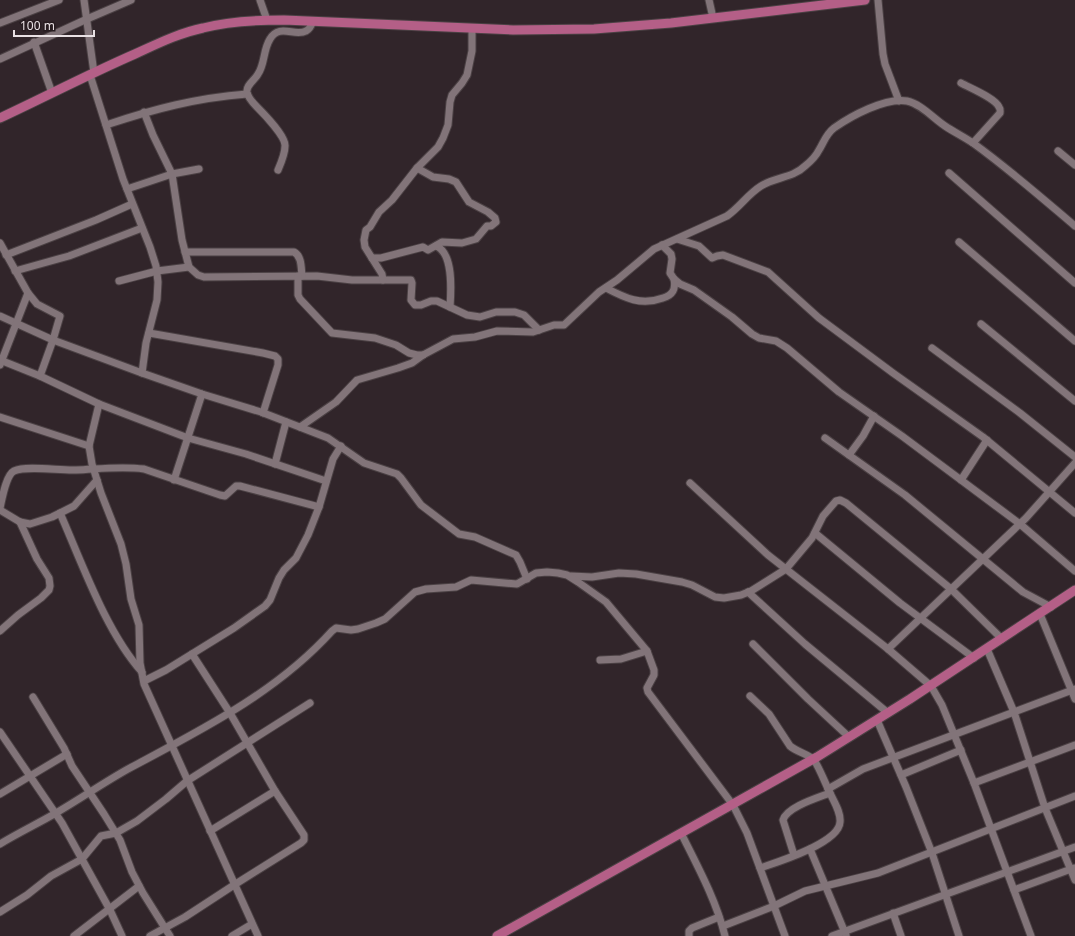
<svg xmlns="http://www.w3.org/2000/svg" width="1075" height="936" font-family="'Noto Sans',sans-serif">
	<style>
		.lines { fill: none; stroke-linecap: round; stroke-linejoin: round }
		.minor-casing { stroke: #4b4144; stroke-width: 9 }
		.major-casing { stroke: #4b4144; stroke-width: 11 }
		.minor { stroke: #827479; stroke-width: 7 }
		.major { stroke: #b45f87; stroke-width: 9 }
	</style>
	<rect width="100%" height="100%" fill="#31252a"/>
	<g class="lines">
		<defs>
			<g id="minor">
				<polyline points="84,0 94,73"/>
				<polyline points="260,0 267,20"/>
				<polyline points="709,0 713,18"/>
				<polyline points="878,0 883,54 885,64 899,101"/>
				<polyline points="0,23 59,0"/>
				<polyline points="34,42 52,93"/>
				<polyline points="0,59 87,19 131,0"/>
				<polyline points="90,75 123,179 150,247 156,266 158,282 157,300 146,343 142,373"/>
				<path d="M961,83C970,88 995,98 999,107C1001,110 1000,110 1000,113L973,143"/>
				<polyline points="144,112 153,135 172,174 182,240 189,267 198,275 204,277 317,276 352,280 411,280 412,283 411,300 415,305 421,305 431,301 437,301 467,315 480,317 496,312 515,312 524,315 539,330"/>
				<path d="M106,125C154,109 196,98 247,94"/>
				<polyline points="1058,151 1075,165"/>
				<path d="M278,170C281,163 285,154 285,146C286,137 264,114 257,107C253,103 248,98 247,92C246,85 255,80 258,74C265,64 263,50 270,39C279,23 295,37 306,31C310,29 312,24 313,21"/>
				<polyline points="949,173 1075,283"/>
				<polyline points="127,189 172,174 199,169"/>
				<polyline points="677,239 699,246 712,258 717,256 723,255 768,272 819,318 893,373 983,437 1075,513"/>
				<polyline points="959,242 1075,341"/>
				<polyline points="0,243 28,293 37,304 60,316 53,340 40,376 99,404 89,446 92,464 101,493 121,544 126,564 131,599 139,625 140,663 144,684 258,936"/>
				<polyline points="662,245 671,254 672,259 670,273 674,279 680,284 694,290 732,317 752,334 759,338 776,341 787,348 839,392 902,436 1020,524 1075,571"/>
				<path d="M436,246C454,253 451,292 450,307"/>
				<path d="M185,252H294C302,256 301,268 302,276"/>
				<polyline points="6,255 96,220 132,204"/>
				<polyline points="372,258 381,258 423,247 428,250 442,242 462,243 476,239 487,226 491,226 496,222 495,218 488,212 469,202 456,182 449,179 433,177 417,168"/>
				<polyline points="15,271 69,256 142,228"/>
				<polyline points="298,276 298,295 300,299 332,333 375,338 396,345 409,353 417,355 423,355"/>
				<polyline points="383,280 382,274 365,247 364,240 366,230 370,227 379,212 392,200 417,168 438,147 443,138 448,125 450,102 452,95 462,83 467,75 472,51 472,28"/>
				<polyline points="119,281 157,271 189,267"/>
				<path d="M606,288C625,298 641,306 663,298C673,295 676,289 674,279"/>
				<polyline points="0,316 53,340 142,373 202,394 261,412 328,438 364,463 397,474 401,478 421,505 459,534 475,537 516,555 520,562 527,579"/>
				<polyline points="981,324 1075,401"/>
				<polyline points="149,333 263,353 275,356 278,359 278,365 263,413"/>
				<polyline points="932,348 1020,413 1075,457"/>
				<polyline points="0,360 40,376"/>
				<polyline points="0,365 28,293"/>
				<polyline points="99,404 188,438 246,454 326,481"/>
				<polyline points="0,417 89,446"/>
				<path d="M300,427L336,402L357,380L398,368L412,363L423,355L453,339L475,337L497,331L533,332L554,325H564L599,292L617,280L654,249L727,216C740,207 748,194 761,186C775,177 793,178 805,166C810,162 816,156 819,150C824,142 826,134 834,128C851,116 886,97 907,101C921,104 933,118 945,126C954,132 964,137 973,143C1009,169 1042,198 1075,226"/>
				<polyline points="825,438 905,495 1023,592 1051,607"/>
				<polyline points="849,455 863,436 874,416"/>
				<polyline points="275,464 286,422"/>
				<polyline points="174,480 202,394"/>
				<polyline points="961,480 987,440"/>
				<polyline points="690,483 768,555 888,649 931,686 942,705 974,783 1031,936"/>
				<path d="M0,508C2,499 6,475 14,471C27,465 61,471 76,470C99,469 121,466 144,469L220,495L225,496L236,486H240L319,507"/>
				<polyline points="0,510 20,522 30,524 52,517 74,506 97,480"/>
				<path d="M60,513C82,563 106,632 142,672"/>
				<polyline points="815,533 900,603 974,658"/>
				<polyline points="571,576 592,577 619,573 636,574 682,582 692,585 715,597 724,598 741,595 751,591 786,569 812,538 823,516 836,501 840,500 846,503 951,589 1002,639"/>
				<polyline points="748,592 805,644 888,713"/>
				<polyline points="1040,614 1075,699"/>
				<polyline points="0,631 18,615 41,598 49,590 50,586 49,578 37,559 20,522"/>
				<polyline points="753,644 808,699 849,737"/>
				<polyline points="888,649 1026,518 1075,463"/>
				<polyline points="987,649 1014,712 1045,808 1075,880"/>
				<polyline points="600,660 621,659 647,651"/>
				<polyline points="144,681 166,670 234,628 265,606 270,600 279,578 284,570 296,558 308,535 319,507 333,459 341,446"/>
				<path d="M750,696L769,714L790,746C797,752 808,754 814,760C819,767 826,785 830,793C834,802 841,812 840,822C839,843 778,862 760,868"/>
				<polyline points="33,697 64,748 72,766 104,814 120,840 132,872 143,893 170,936"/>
				<polyline points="877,720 906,787 932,853 959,936"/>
				<polyline points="0,732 62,823 110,910 122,936"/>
				<polyline points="901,775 961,750"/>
				<polyline points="974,783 1075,745"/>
				<polyline points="828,789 863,769 1075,689"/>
				<polyline points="0,794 67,754"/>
				<polyline points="210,831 275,791"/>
				<path d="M681,833C698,867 716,900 725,936"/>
				<path d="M0,844C18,833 37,824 56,813C80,799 103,783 128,769C201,730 276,693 332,631L336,628L351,630L358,629L376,623L385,619L415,592L426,589L456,587L471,580L517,584L536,573L547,572L558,573L567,575L578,582L606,602L647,651L654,670V675L647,688L648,692L733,805L747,833L785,936"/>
				<polyline points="810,849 846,935"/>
				<path d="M794,855L783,820C787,807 817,798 830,793"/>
				<polyline points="1014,890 1074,868"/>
				<polyline points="0,912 27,895 51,876 82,859 101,836 116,833 137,821 166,799 187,781 310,703"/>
				<polyline points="893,913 901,936"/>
				<polyline points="723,926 774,906 805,891 878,873 1075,796"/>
				<polyline points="74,936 139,886"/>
				<polyline points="150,936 185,917 234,885 301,843 304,840 304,835 275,791 230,713 192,654"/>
				<polyline points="232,936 252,924"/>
				<polyline points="689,936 689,931 692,928 719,917"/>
				<polyline points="832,936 1075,847"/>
			</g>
			<g id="major">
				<path d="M0,118C45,97 89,74 135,54C157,44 179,33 203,28C230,21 256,20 284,20L513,30L594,29L671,23L865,0"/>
				<polyline points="497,936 817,757 910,699 1075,590"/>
			</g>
		</defs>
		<use href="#minor" class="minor-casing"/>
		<use href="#major" class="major-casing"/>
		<use href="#minor" class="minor"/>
		<use href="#major" class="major"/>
	</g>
	<path d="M14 30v6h80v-6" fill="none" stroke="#e9e1e4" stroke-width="2"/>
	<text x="20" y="30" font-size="12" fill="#e9e1e4" stroke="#271c20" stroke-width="3" paint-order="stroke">100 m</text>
</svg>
